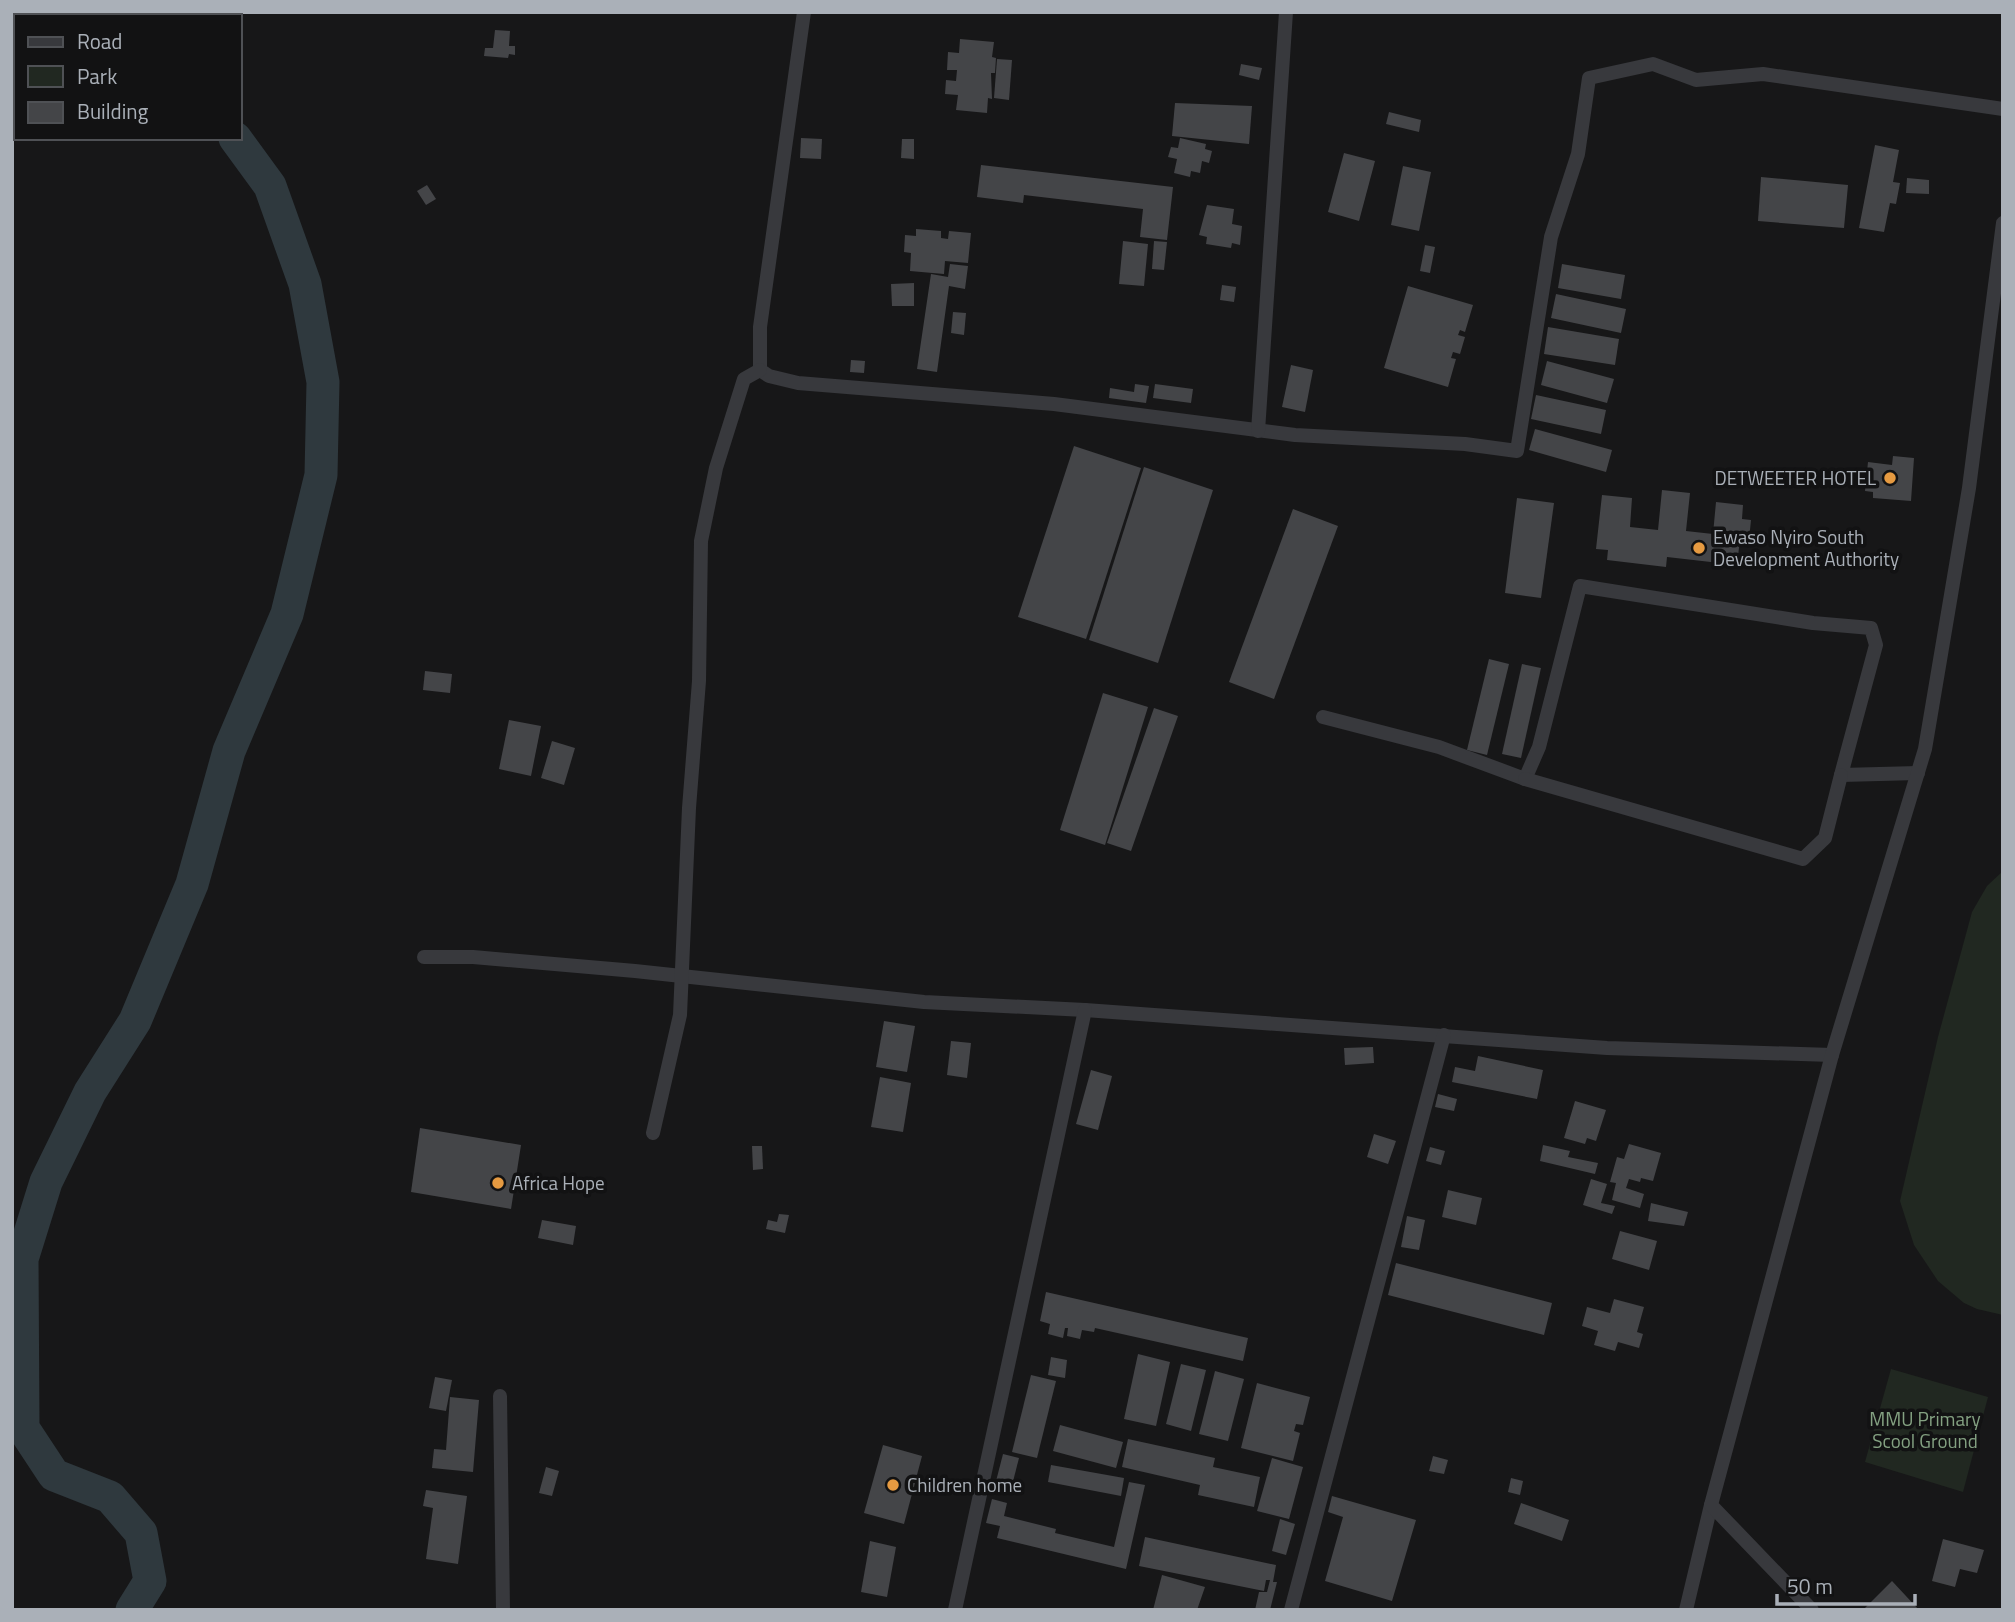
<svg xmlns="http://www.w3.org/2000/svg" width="2015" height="1622" font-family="'Titillium Web',sans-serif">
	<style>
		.green { fill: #212821 }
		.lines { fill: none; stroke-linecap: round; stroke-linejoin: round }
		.river { stroke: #2f393e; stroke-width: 33 }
		.building { fill: #444548 }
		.street { stroke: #38393d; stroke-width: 14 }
		.poi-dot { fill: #e69a41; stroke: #121213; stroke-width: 2.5 }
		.labels { text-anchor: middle; stroke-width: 7; stroke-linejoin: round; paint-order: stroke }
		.poi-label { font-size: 19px; fill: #aab0b8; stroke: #121213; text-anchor: start }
		.park-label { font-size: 19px; fill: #84a182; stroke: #121213 }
	</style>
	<rect width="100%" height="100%" fill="#171718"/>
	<g class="green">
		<polygon points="2003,871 2003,1315 1977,1309 1964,1303 1938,1281 1914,1245 1900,1201 1938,1037 1972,912 1987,886"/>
		<polygon points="1891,1369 1988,1397 1963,1492 1865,1462"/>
	</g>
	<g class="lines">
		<g class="river">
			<polyline points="12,34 16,33"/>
			<polyline points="132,1610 150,1581 141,1533 110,1497 54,1475 23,1428 22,1259 46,1182 90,1092 135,1021 192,884 229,751 287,614 321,475 323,382 305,284 270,186 235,138"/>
		</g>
	</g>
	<g class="building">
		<polygon points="495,30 510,31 509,46 515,46 515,55 509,54 508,58 484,56 485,48 493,48"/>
		<polygon points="960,39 994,42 992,57 996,58 995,73 991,73 992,99 988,98 987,113 956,110 958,95 945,94 946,80 956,81 957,70 947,70 948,52 959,53"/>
		<polygon points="997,59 1012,60 1009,100 994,98"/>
		<polygon points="1241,64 1262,68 1259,80 1239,75"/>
		<polygon points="1175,103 1252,106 1249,144 1172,136"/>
		<polygon points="1389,112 1421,120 1419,132 1386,124"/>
		<polygon points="801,138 822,139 821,159 800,158"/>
		<polygon points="1180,138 1206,144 1205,149 1212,151 1209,163 1202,161 1200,173 1191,171 1190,177 1174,173 1177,159 1168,157 1171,147 1178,148"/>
		<polygon points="902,139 914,139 914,159 901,158"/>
		<polygon points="1875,145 1899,150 1893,182 1900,183 1896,204 1890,203 1884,232 1859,228"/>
		<polygon points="1344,153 1375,161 1359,221 1328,212"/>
		<polygon points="981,165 1173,187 1167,240 1140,237 1143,209 1024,195 1023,203 977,197"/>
		<polygon points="1403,166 1431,172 1419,231 1391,225"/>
		<polygon points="1761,177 1848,185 1844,228 1758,221"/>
		<polygon points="1907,178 1929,180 1929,194 1906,193"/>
		<polygon points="427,185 436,199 426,205 417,191"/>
		<polygon points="1207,205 1234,209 1232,224 1242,226 1240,245 1232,243 1231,248 1206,244 1207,237 1199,235"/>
		<polygon points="916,229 941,231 941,238 948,239 949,231 971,233 968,263 945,261 944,274 910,271 911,253 904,252 905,235 916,236"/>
		<polygon points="1123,241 1148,244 1144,286 1119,284"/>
		<polygon points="1154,241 1167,242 1164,270 1152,269"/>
		<polygon points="1425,245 1435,247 1430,273 1420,271"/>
		<polygon points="950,264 968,266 965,289 949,286 937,372 917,369 931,274 948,277"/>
		<polygon points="1562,264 1625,275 1621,299 1558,288"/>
		<polygon points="914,283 914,306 892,306 891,284"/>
		<polygon points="1222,285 1236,287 1234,302 1220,300"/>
		<polygon points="1408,286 1473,305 1465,332 1460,330 1458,335 1465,337 1460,354 1453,352 1451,358 1456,359 1448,387 1384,368"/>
		<polygon points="1556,294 1626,309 1621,333 1551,318"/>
		<polygon points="953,312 966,313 964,335 951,333"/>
		<polygon points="1548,327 1619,339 1615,365 1544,354"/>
		<polygon points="851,360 865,361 864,373 850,372"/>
		<polygon points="1547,361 1614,379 1607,403 1541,385"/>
		<polygon points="1291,365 1313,370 1305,412 1282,407"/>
		<polygon points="1135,384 1149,386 1146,403 1109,398 1110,388 1134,392"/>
		<polygon points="1155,384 1193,389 1191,403 1153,398"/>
		<polygon points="1536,395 1606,410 1601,434 1531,419"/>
		<polygon points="1535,429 1612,450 1606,472 1529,450"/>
		<polygon points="1074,446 1141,468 1086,639 1018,617"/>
		<polygon points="1893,456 1914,458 1911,501 1873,498 1873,492 1865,491 1868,462 1892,465"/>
		<polygon points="1144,467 1213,490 1158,663 1089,640"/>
		<polygon points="1778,475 1800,476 1799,486 1778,485"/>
		<polygon points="1662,490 1690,493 1686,531 1713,534 1716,502 1743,505 1742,519 1751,520 1749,540 1740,539 1737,565 1667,557 1666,567 1607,560 1608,550 1596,549 1602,495 1632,498 1630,527 1658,530"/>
		<polygon points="1517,498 1554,503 1541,598 1505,593"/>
		<polygon points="1293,509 1338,526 1274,699 1229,682"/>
		<polygon points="1489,659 1509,664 1487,755 1467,750"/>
		<polygon points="1522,664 1541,668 1521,758 1502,754"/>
		<polygon points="425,671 452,674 450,693 423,690"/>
		<polygon points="1103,693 1148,707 1105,845 1060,830"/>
		<polygon points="1154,708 1178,716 1131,851 1107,843"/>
		<polygon points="509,720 541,726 531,776 499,769"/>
		<polygon points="552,741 575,748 564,785 541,778"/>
		<polygon points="884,1021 915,1026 907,1072 876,1067"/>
		<polygon points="951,1041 971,1043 967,1078 947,1075"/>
		<polygon points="1373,1047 1374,1063 1345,1065 1344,1048"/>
		<polygon points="1478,1056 1543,1070 1537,1099 1452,1082 1455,1067 1475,1071"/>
		<polygon points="1091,1070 1112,1076 1098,1130 1076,1124"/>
		<polygon points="880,1077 911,1083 903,1132 871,1127"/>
		<polygon points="1438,1094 1457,1099 1454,1111 1435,1107"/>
		<polygon points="1575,1101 1606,1110 1596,1141 1587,1138 1585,1144 1564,1138"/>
		<polygon points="420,1128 521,1145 511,1209 411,1192"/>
		<polygon points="1374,1134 1396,1141 1388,1164 1367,1157"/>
		<polygon points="1629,1144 1661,1153 1653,1181 1641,1178 1640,1182 1629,1179 1626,1188 1644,1194 1640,1208 1612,1200 1616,1183 1610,1182 1617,1157 1624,1159"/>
		<polygon points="1543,1145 1570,1151 1568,1157 1598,1163 1595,1174 1540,1161"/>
		<polygon points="752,1146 762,1146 763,1169 753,1170"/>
		<polygon points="1430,1147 1445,1151 1441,1165 1426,1161"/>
		<polygon points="1591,1179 1607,1184 1601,1203 1615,1206 1612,1214 1583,1205"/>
		<polygon points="1448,1190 1482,1198 1476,1225 1442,1217"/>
		<polygon points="1651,1203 1688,1212 1684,1226 1648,1221"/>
		<polygon points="779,1214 789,1215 785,1233 766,1229 768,1220 777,1222"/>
		<polygon points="1407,1216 1425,1220 1419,1250 1401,1247"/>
		<polygon points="542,1220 576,1226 573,1245 538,1238"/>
		<polygon points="1620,1231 1657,1241 1649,1270 1612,1259"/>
		<polygon points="1396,1263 1552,1303 1544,1335 1388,1295"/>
		<polygon points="1046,1292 1248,1338 1243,1361 1095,1328 1094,1332 1082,1330 1080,1339 1067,1336 1068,1328 1065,1328 1063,1338 1048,1334 1050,1324 1040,1321"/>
		<polygon points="1614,1299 1644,1307 1637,1332 1643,1334 1639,1348 1618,1342 1615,1351 1594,1345 1598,1331 1582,1326 1587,1307 1610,1313"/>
		<polygon points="1138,1354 1170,1362 1156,1426 1124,1419"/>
		<polygon points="1051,1357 1067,1360 1065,1378 1048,1375"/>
		<polygon points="1181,1364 1206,1370 1191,1431 1166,1424"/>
		<polygon points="1215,1371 1244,1379 1228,1441 1199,1434"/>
		<polygon points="1031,1375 1056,1381 1037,1458 1012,1452"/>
		<polygon points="435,1377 452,1380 446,1411 429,1408"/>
		<polygon points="1257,1383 1310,1397 1303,1425 1296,1424 1294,1431 1300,1433 1293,1461 1241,1448"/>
		<polygon points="450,1397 479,1400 473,1472 432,1468 434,1449 446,1450"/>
		<polygon points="1060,1425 1123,1442 1116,1468 1053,1451"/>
		<polygon points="1128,1439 1215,1458 1213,1467 1260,1477 1254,1507 1198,1495 1200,1485 1122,1467"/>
		<polygon points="883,1445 922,1456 904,1524 864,1513"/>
		<polygon points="1003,1454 1019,1458 1010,1493 994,1489"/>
		<polygon points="1433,1456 1448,1460 1444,1474 1429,1471"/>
		<polygon points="1272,1458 1303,1467 1289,1519 1257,1511"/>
		<polygon points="1051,1465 1124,1478 1121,1496 1048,1482"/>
		<polygon points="546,1467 559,1471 552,1496 539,1493"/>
		<polygon points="1511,1478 1523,1481 1520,1495 1508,1492"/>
		<polygon points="1129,1482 1145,1485 1126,1569 997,1538 1000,1526 986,1523 992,1499 1007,1503 1004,1516 1056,1529 1055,1533 1114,1547"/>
		<polygon points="426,1490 467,1496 458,1564 426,1559 433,1508 423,1506"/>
		<polygon points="1332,1496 1416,1520 1392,1601 1325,1581 1343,1517 1328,1512"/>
		<polygon points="1521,1503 1569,1520 1562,1541 1514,1524"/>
		<polygon points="1280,1519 1295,1524 1286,1555 1272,1551"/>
		<polygon points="1145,1537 1276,1565 1273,1582 1277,1582 1270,1610 1255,1610 1259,1592 1267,1592 1270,1580 1266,1580 1264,1591 1139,1566"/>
		<polygon points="1943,1539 1984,1550 1977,1573 1960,1569 1955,1587 1932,1581"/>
		<polygon points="870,1541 896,1547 887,1597 861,1592"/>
		<polygon points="1162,1575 1205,1587 1197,1610 1153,1610"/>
		<polygon points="1892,1581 1919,1610 1863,1610"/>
	</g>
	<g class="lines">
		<g class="street">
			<polyline points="804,12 760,327 760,370 769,376 798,383 1054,404 1295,435 1465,444 1517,451 1551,237 1578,154 1589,78 1653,64 1696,80 1763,74 2003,109"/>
			<polyline points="1258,431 1286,12"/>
			<polyline points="1323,717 1439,747 1525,779 1539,747 1580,586 1813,623 1871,628 1876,645 1841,775 1918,773"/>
			<polyline points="1525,779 1803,859 1825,838 1841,775"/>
			<polyline points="424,957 473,957 635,971 924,1002 1085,1010 1607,1048 1832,1055"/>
			<polyline points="653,1133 680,1015 689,808 699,681 701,541 716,468 744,379 760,370"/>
			<polyline points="500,1396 503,1610"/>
			<polyline points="955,1610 1085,1010"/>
			<polyline points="1291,1610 1444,1035"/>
			<polyline points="1686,1610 1711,1505"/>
			<polyline points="1812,1610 1711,1505 1832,1055 1925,749 1969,488 2003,223"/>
		</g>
	</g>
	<g class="poi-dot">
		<circle cx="1890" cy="478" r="7"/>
		<circle cx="1699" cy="548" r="7"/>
		<circle cx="498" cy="1183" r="7"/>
		<circle cx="893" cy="1485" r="7"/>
	</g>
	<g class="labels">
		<g class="poi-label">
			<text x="1876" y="485" text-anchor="end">DETWEETER HOTEL</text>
			<text x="1713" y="544">Ewaso Nyiro South<tspan x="1713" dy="22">Development Authority</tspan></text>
			<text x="512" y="1190">Africa Hope</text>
			<text x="907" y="1492">Children home</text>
		</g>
		<g class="park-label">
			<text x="1925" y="1426">MMU Primary<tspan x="1925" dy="22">Scool Ground</tspan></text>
		</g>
	</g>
	<rect width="2015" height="1622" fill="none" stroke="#aab0b8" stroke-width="28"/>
	<rect x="14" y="14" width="228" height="126" fill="#121213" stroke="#4f5155" stroke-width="2"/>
	<rect x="28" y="37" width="35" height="10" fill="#38393d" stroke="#4f5155" stroke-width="2"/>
	<text x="77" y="49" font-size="21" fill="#aab0b8">Road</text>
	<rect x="28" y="66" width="35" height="21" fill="#212821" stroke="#4f5155" stroke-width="2"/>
	<text x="77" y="84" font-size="21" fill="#aab0b8">Park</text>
	<rect x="28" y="102" width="35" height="21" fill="#444548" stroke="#4f5155" stroke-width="2"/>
	<text x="77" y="119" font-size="21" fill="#aab0b8">Building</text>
	<path d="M1777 1594v10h138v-10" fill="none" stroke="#aab0b8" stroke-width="3.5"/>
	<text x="1787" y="1594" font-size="21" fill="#aab0b8" stroke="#121213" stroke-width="5" paint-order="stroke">50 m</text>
</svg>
